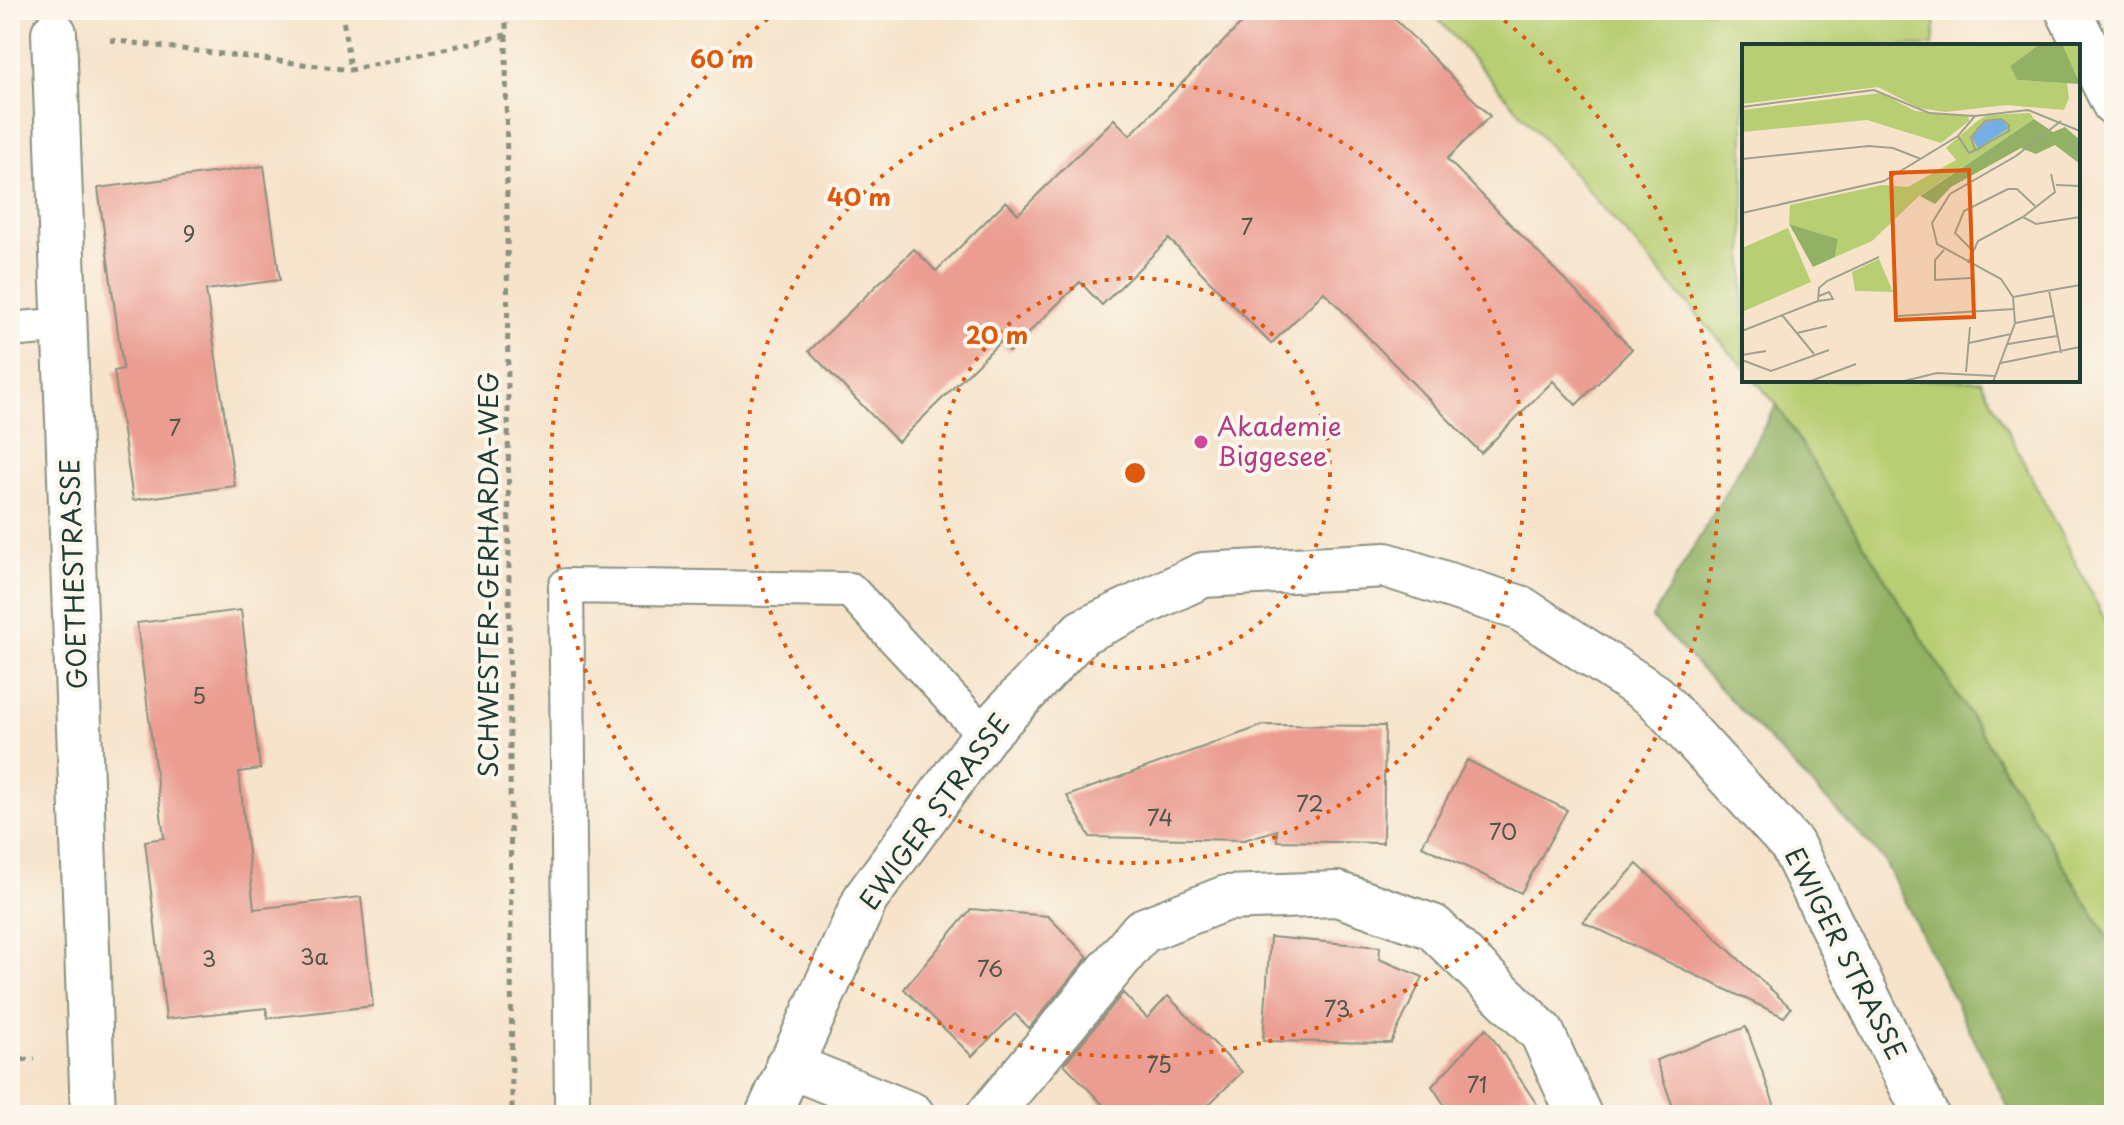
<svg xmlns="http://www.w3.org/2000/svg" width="2124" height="1125" font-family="'Playpen Sans',sans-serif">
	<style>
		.green { fill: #b8ce72; stroke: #6c8653; stroke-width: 2 }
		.forest { fill: #92b164; stroke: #58774c; stroke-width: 2 }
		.building { fill: #eb9d91 }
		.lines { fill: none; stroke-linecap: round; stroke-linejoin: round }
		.lane-casing { stroke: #8a907f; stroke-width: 38 }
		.street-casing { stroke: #8a907f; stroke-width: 48 }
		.path { stroke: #8a907f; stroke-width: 5; stroke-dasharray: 6 6; stroke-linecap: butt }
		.lane { stroke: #fff; stroke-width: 34 }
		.street { stroke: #fff; stroke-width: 44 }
		.ring { fill: none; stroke: #de580e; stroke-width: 4; stroke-dasharray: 4 8 }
		.hotel-dot { fill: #d1479c; stroke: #fbf7ec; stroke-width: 3 }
		.labels { text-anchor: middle; stroke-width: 8; stroke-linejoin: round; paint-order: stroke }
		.number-label { font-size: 22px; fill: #52554b }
		.hotel-label { font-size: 26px; fill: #b23c85; stroke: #fbf7ec; text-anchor: start }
		.street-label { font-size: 26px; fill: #1f3d34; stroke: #fbf7ec }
		.inset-road { fill: none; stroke: #a0a18e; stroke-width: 2 }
		.view { fill: #de580e; fill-opacity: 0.15; stroke: #de580e; stroke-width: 4 }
		.inset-edge { fill: none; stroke: #1f3d34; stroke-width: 4 }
		.centre { fill: #de580e; stroke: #fbf7ec; stroke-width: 4 }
		.ring-label { font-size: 24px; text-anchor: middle; font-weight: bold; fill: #de580e; stroke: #fbf7ec; stroke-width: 8; stroke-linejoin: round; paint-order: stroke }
	</style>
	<rect width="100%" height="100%" fill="#fbf7ec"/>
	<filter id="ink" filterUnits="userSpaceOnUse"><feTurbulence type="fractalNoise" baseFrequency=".0125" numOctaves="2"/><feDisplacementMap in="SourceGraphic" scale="16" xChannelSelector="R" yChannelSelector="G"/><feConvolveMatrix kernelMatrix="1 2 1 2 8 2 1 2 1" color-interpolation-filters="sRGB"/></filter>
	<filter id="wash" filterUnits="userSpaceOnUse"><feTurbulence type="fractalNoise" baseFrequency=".006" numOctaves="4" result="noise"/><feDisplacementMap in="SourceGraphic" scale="32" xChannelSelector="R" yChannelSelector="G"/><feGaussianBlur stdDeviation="1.8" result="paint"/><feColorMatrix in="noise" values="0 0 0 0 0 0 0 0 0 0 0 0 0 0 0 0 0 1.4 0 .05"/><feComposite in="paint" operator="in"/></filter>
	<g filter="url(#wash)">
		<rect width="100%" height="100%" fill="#f6e3ca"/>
		<g class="green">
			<polygon points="1430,10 1937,10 1933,46 1744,46 1744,368"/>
			<polygon points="1755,380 1981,380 2114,637 2114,947 1777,405"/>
		</g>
		<polygon class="forest" points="1777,405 2114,947 2114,1115 2012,1115 1884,860 1652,618"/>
		<g id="blocks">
			<g class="building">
				<polygon points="1255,10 1386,10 1490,116 1447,159 1632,349 1576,405 1553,381 1481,453 1324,292 1271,344 1169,239 1102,305 1080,282 1009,352 1000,342 898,442 809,351 914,249 936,271 1006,201 1018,214 1114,119 1130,135"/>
				<polygon points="264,166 280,280 206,290 235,486 133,500 114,371 123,369 98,188"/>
				<polygon points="241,610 260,769 239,772 254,909 361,897 373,1006 268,1018 266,1008 166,1019 145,841 164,838 137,623"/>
				<polygon points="1264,725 1385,726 1383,843 1277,841 1277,830 1244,840 1090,837 1067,796"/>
				<polygon points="1467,760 1567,810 1521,893 1422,846"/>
				<polygon points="1637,864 1791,1008 1784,1017 1583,922"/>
				<polygon points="971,909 1048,916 1088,957 1029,1028 1015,1014 972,1056 904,989"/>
				<polygon points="1270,937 1380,947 1379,959 1423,977 1391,1043 1263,1041"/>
				<polygon points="1123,993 1147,1018 1168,996 1242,1072 1198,1115 1113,1115 1064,1064"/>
				<polygon points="1746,1027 1778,1115 1676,1115 1656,1060"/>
				<polygon points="1486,1028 1544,1115 1451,1115 1432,1086"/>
			</g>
		</g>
	</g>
	<g filter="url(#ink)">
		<use href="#blocks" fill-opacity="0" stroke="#8a907f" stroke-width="2"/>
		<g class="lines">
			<defs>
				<g id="lane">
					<polyline points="10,330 65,325"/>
					<polyline points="572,1103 566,586 850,590 985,735"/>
				</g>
				<g id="street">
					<polyline points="2068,10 2114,103"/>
					<polyline points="54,33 93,1115"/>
					<polyline points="788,1065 912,1115"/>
					<polyline points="768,1115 866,898 985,735 1082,632 1203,575 1386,565 1520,608 1655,696 1792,845 1926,1115"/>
					<polyline points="989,1115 1142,931 1226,898 1337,894 1433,927 1542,1033 1579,1115"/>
				</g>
			</defs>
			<use href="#lane" class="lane-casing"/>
			<use href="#street" class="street-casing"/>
			<g class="path">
				<polyline points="342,10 350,70"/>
				<polyline points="506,35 512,1115"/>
				<polyline points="110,40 350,70 506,35 506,10"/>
				<polyline points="10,1060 35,1059"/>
			</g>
			<use href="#lane" class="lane"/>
			<use href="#street" class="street"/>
		</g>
	</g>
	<g class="ring">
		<circle cx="1135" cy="473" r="195"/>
		<circle cx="1135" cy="473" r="390"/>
		<path d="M1495 13A584 584 0 1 1 775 13"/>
	</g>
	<circle class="hotel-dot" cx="1201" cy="442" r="8"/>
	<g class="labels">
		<g class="number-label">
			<text x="1247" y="235">7</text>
			<text x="189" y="242">9</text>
			<text x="175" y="436">7</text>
			<text x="199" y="704">5</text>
			<text x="1310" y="812">72</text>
			<text x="1160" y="826">74</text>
			<text x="1503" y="840">70</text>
			<text x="314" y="965">3a</text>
			<text x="209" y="967">3</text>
			<text x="990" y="977">76</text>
			<text x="1337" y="1017">73</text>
			<text x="1159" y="1073">75</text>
			<text x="1477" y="1093">71</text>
		</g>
		<g class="hotel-label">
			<text x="1217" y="436">Akademie<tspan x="1217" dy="30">Biggesee</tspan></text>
		</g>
		<g class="street-label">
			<text transform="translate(74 574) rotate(-92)" y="9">GOETHESTRASSE</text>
			<text transform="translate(489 575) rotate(-90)" y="9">SCHWESTER-GERHARDA-WEG</text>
			<text transform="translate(935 812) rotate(-54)" y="9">EWIGER STRASSE</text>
			<text transform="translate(1845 954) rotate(63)" y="9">EWIGER STRASSE</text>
		</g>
	</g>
	<g transform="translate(1742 44)">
		<rect width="338" height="338" fill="#f6e3ca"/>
		<path d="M0,0H298L268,22L275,36L325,39L327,54L322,66L264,61L203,68L177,64L136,43L0,60ZM320,0H338V40L320,4ZM139,49L173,67L226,72L227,77L199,99L125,76L0,88V66ZM288,69L292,75L177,152L130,197L93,213L96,195L47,180L48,161L140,141L166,143L214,116L204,104L234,78L245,71ZM46,184L69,238L0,268V204ZM137,215L151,248L113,247L110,228Z" fill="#b8ce72"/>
		<path d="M298,0H320L338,40L275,36L268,22ZM292,75L311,88L323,83L338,96V120L313,101L294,110L279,104L209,143L193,160L178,152ZM47,180L96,195L93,213L71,223Z" fill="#92b164"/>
		<path d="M259,75L267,84L236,104L230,93L244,78Z" fill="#74aee4"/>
		<path class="inset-road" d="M0,63L132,46L187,69L233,72L286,66L338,87M216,92L227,109L236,105L249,97L267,87V81L259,75L243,77L229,93L233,106M0,115L127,102L151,104L179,115M314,141L338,142M0,169L142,137L216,92L233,72M281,173L294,180L338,173M202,206L193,216V236L229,234M230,206L213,189L222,167L266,145H275L293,162M226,219L236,197L281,173L313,148L309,130M307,246L319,309M271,253L338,241M76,257L77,244L85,237L137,213M76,257L91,255L87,248L77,252M40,271L72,310M156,272L273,265M273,279L311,272M0,287L76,257M55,289L85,282M227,299L269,290M266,300L315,292M0,311L24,307M0,316L29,327L87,306M259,319L338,303M224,328L228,283M66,338L114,320M158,338L195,329L253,332M251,338L273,279L271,253L259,235L195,200L190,179L208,150L274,112L319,77"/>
		<path class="view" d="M227,126L232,273L154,276L149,129Z"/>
		<rect width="338" height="338" class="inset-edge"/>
	</g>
	<circle cx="1135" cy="473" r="12" class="centre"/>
	<g class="ring-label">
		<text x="722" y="68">60 m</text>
		<text x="859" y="206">40 m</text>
		<text x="997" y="344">20 m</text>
	</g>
	<rect width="2124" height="1125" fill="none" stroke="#fbf7ec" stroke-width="40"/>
</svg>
